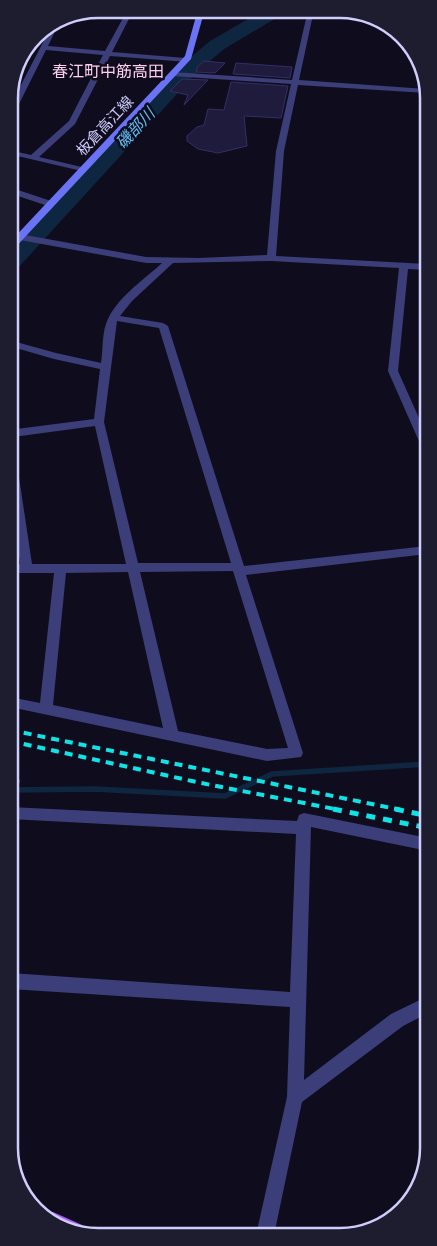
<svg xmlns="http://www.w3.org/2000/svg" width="437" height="1246" font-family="'Work Sans','Noto Sans JP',sans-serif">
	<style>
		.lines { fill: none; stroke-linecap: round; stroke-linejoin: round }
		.stream { stroke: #0f2640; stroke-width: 5.5 }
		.river { fill: #0f2640; fill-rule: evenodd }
		.building { fill: #1e1b3d; stroke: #342e67 }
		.minor { fill: #3b3e79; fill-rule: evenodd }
		.secondary { fill: #6a73f5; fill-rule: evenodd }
		.primary { fill: #ad5bf4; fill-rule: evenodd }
		.rail-far1 { stroke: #0fe3e5; stroke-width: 4; stroke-dasharray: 8 6; stroke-linecap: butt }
		.rail { stroke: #0fe3e5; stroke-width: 5; stroke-dasharray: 9 8; stroke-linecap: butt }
		.labels { text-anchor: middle; stroke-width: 5; stroke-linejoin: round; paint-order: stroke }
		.far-street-label { font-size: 15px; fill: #cecdfc; stroke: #0f0d1d }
		.far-quarter-label { font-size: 16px; fill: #fccfef; stroke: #0f0d1d }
		.far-water-label { font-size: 16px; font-style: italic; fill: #62bef5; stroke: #0f0d1d }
		.rim { fill: none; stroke: #cecdfc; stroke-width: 2.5 }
	</style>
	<rect width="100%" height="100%" fill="#0f0d1d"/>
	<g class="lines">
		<polyline class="stream" points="10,790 95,789 225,796 272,774 427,764"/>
		<polygon class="river" points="264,10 286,10 283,14 224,49 198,71 17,269 9,271 9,250 184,63 210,41"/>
	</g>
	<g class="building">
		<polygon points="204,61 225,63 215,73 196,72 198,66"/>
		<polygon points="236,63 292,67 290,78 233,74"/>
		<polygon points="182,79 208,80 184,105 188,95 170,91"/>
		<polygon points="231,82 288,86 281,118 244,116 247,146 218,153 198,149 187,141 187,136 197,127 204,125 208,109 224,110"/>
	</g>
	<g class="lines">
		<g class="minor">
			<polygon points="128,9 134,9 112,52 185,58 189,60 188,62 110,56 75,124 39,157 86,168 86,172 9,154 9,150 31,155 69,121 103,55 46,50 13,116 9,118 9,108 51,27 58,25 48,46 105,51"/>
			<path d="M308,10H314L299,80L426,89V93L298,85L284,151L276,256L427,264V270L408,269L398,371L427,436V452L422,448L388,371L399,268L271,261L173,263L132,301L120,316L163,323L168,326L244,566L427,546V554L246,575L303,753L301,757L267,761L10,707V697L40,703L54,573H10V565L20,564L10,483L9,430L94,419L100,369L54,359L9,346V340L56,353L101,363C103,350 102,335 106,324C115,298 144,280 162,263H146L20,240L16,237L20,234L146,257L199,258L267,255L276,151L291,84L172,76L168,74L172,72L292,80ZM117,321L159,328L231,563H138L104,422ZM95,426L126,564H32L13,437ZM233,571L288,748L267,749L178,731L140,572ZM128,572L163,728L53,705L66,573Z"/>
			<polygon points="9,187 54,202 55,204 51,207 9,193"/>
			<polygon points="13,775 18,777 20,781 15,796 10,798 10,776"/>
			<polygon points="10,807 297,821 299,815 304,813 428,838 428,851 311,827 304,1080 391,1014 428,996 428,1013 403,1026 302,1102 274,1235 256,1235 287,1097 290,1007 10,989 10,973 290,992 296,834 10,819"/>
		</g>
		<polygon class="secondary" points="198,9 205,9 191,59 12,251 9,252 9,243 185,56"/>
		<polygon class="primary" points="53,1212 91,1229 94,1235 80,1235 46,1217"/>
		<g class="rail-far1">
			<polyline points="10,730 401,810"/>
			<polyline points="10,741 201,783 340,810"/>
		</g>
		<g class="rail">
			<polyline points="333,809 428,828"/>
			<polyline points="395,809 428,816"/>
		</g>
	</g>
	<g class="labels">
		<g class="far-street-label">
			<text transform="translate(105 126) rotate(-47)" y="5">板倉高江線</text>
		</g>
		<g class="far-quarter-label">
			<text x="108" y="77">春江町中筋高田</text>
		</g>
		<g class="far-water-label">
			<text transform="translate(135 128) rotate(-47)" y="6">磯部川</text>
		</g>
	</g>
	<path d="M0 0H437V1246H0ZM98 18H340A80 80 0 0 1 420 98V1148A80 80 0 0 1 340 1228H98A80 80 0 0 1 18 1148V98A80 80 0 0 1 98 18Z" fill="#1e1c2f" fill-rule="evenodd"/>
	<path class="rim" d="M98 18H340A80 80 0 0 1 420 98V1148A80 80 0 0 1 340 1228H98A80 80 0 0 1 18 1148V98A80 80 0 0 1 98 18Z"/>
</svg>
